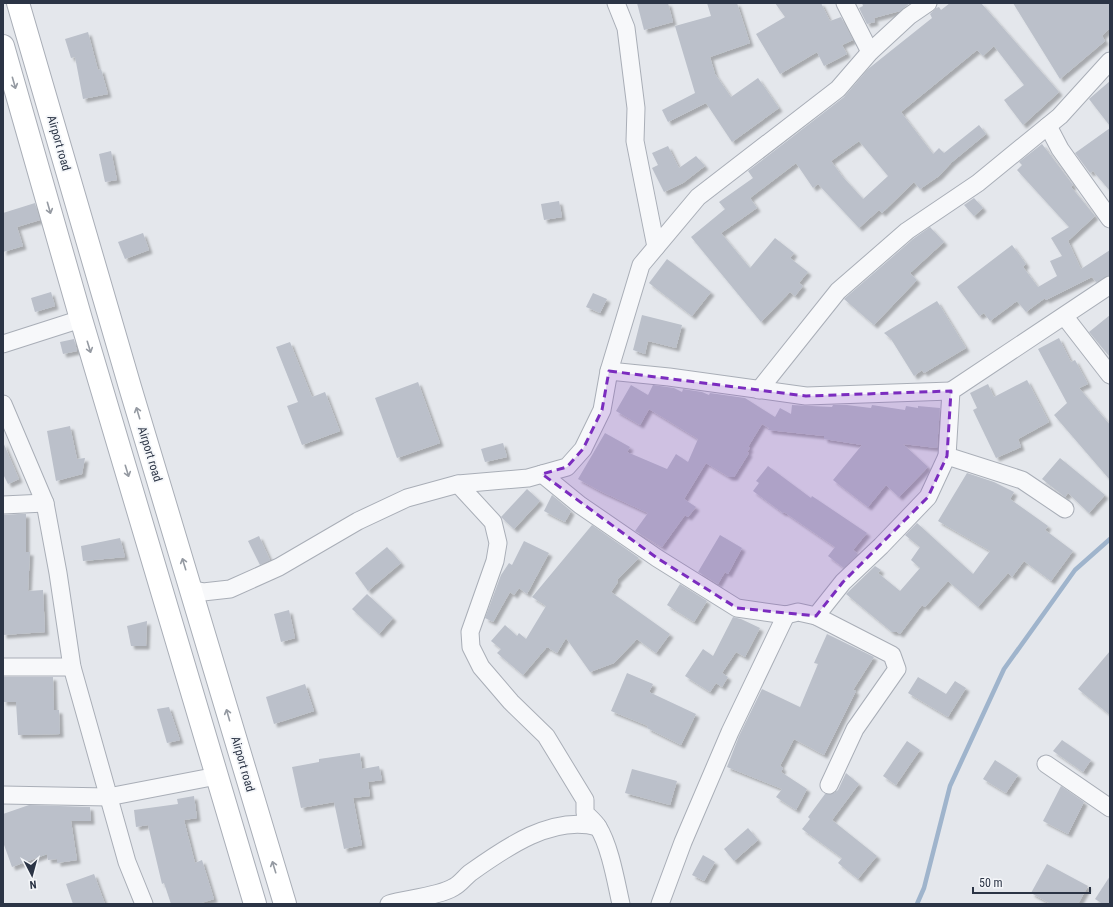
<svg xmlns="http://www.w3.org/2000/svg" width="1113" height="907" font-family="'Roboto Condensed',sans-serif">
	<style>
		.lines { fill: none; stroke-linecap: round; stroke-linejoin: round }
		.stream { stroke: #9fb4cc; stroke-width: 4.5 }
		.building { fill: #bbc0ca; fill-rule: evenodd; filter: url(#shadow) }
		.street-casing { stroke: #a9aeb7; stroke-width: 19 }
		.secondary-casing { stroke: #a9aeb7; stroke-width: 24 }
		.street { stroke: #f7f8fa; stroke-width: 17 }
		.secondary { stroke: #fff; stroke-width: 22 }
		.oneway { stroke: #959aa2 }
		.marked { fill: #7b2cbf; fill-opacity: 0.2; stroke: #7b2cbf; stroke-width: 3; stroke-dasharray: 8 5; stroke-linejoin: round }
		.labels { text-anchor: middle; stroke-width: 3.5; stroke-linejoin: round; paint-order: stroke }
		.street-label { font-size: 12px; fill: #2b3445; stroke: #f4f6f9 }
	</style>
	<defs>
		<filter id="shadow"><feDropShadow dx="3.5" dy="3.5" stdDeviation="1" flood-color="#0004"/></filter>
	</defs>
	<rect width="100%" height="100%" fill="#e4e7ec"/>
	<g class="lines">
		<polyline class="stream" points="917,904 924,888 950,786 1004,669 1075,570 1110,539"/>
	</g>
	<g class="building">
		<polygon points="637,3 668,3 673,22 644,30"/>
		<polygon points="707,3 737,3 750,43 710,57 715,74 731,97 758,78 779,108 732,142 706,103 668,122 662,110 695,93 675,26 711,16"/>
		<polygon points="775,3 821,3 830,21 841,17 853,40 842,45 847,54 824,66 817,52 780,74 756,34 785,17"/>
		<polygon points="862,3 910,3 900,11 874,18 875,22 867,24 859,8 863,6"/>
		<path d="M950,3H981L1059,92L1023,125L1004,100L1024,85L994,46L983,56L977,50L901,112L933,154L939,148L944,153L979,125L986,134L952,162L939,176L920,189L914,182L882,213L879,210L859,228L818,184L813,188L796,163L750,198L757,208L721,233L750,268L775,238L794,253L790,258L808,272L799,283L803,286L795,296L790,292L761,322L691,237L725,209L719,202L753,178L748,171L844,97L868,69L932,18L930,14L936,8L939,7L941,10ZM859,141L888,176L863,199L842,176L831,161Z"/>
		<polygon points="1013,3 1110,3 1110,28 1102,36 1105,41 1060,79"/>
		<polygon points="88,32 98,70 101,69 108,94 83,99 75,57 71,58 65,39"/>
		<polygon points="1110,81 1110,126 1089,99"/>
		<polygon points="1110,128 1110,191 1093,171 1090,173 1075,153"/>
		<polygon points="1042,144 1073,185 1071,187 1095,216 1068,241 1081,269 1110,250 1110,275 1096,282 1092,277 1046,300 1045,298 1026,312 1017,301 990,321 984,313 979,316 957,287 1012,245 1026,264 1023,267 1038,287 1057,276 1050,261 1062,256 1051,238 1069,227 1017,170 1022,165 1019,162"/>
		<polygon points="668,146 679,168 696,156 705,166 683,183 664,192 652,168 658,165 652,153"/>
		<polygon points="111,151 117,180 105,182 99,154"/>
		<polygon points="974,198 983,208 974,216 964,205"/>
		<polygon points="559,201 562,217 544,220 541,204"/>
		<polygon points="35,203 40,220 17,227 23,246 3,252 3,213"/>
		<polygon points="930,227 944,242 910,273 917,280 874,325 844,299 913,239"/>
		<polygon points="143,233 149,250 125,259 118,242"/>
		<polygon points="667,259 711,292 692,316 649,283"/>
		<polygon points="51,292 55,306 35,312 31,298"/>
		<polygon points="593,293 607,299 600,313 586,307"/>
		<polygon points="937,301 966,348 924,373 922,370 914,376 891,339 884,333"/>
		<polygon points="642,315 682,325 676,348 648,341 645,354 633,350"/>
		<polygon points="1110,315 1110,357 1089,332"/>
		<polygon points="1059,338 1071,362 1075,360 1088,384 1079,388 1110,425 1110,480 1054,415 1067,403 1038,349"/>
		<polygon points="74,339 77,351 63,354 60,342"/>
		<polygon points="290,342 312,397 325,392 340,431 302,445 287,406 298,402 276,347"/>
		<polygon points="1027,380 1049,422 1018,439 1021,447 996,458 973,410 977,408 970,393 988,384 994,397"/>
		<polygon points="418,382 440,443 397,458 375,398"/>
		<polygon points="631,385 648,395 653,385 674,388 682,392 683,389 702,392 709,395 710,393 745,398 775,417 780,408 791,414 792,405 832,407 833,405 847,405 871,408 872,405 905,410 906,406 918,408 918,406 940,408 937,448 903,444 928,467 899,497 886,485 868,507 833,480 862,445 824,439 824,436 768,430 769,428 762,424 748,447 750,448 747,452 749,453 734,477 729,477 706,463 684,499 696,507 688,517 685,515 662,547 635,531 648,513 600,491 578,479 605,433 630,447 627,452 667,469 676,454 688,462 698,439 649,409 640,425 616,411"/>
		<polygon points="70,426 77,459 85,458 82,474 56,481 47,431"/>
		<polygon points="3,442 19,479 8,484 3,474"/>
		<polygon points="503,443 507,457 485,462 481,449"/>
		<polygon points="1060,458 1105,495 1089,513 1068,493 1065,497 1042,479"/>
		<polygon points="768,466 811,498 812,496 867,533 853,550 858,554 844,568 828,556 835,547 784,512 783,513 753,491 759,483 756,481"/>
		<polygon points="967,473 994,482 1014,492 1010,499 1048,526 1045,530 1073,551 1051,581 1024,561 1012,577 1008,573 978,607 948,581 925,607 922,605 900,634 897,632 892,632 846,594 875,566 881,570 878,573 900,591 920,568 911,560 920,547 905,535 917,523 973,574 990,551 938,521"/>
		<polygon points="527,489 540,501 514,529 501,517"/>
		<polygon points="552,495 571,511 565,522 544,511"/>
		<polygon points="18,514 26,514 26,552 30,552 28,591 43,590 45,632 3,635 3,515"/>
		<polygon points="592,525 639,558 617,580 618,582 611,592 670,634 656,653 637,639 614,663 590,672 566,638 557,653 547,647 523,675 497,653 501,649 491,641 505,625 517,636 519,633 526,639 546,606 532,597"/>
		<polygon points="720,535 742,548 728,574 725,572 718,584 698,572"/>
		<polygon points="259,536 270,560 260,565 248,541"/>
		<polygon points="120,538 125,557 83,561 81,546"/>
		<polygon points="524,541 549,553 527,594 519,588 514,595 510,592 493,622 485,618 501,575 509,563 512,565"/>
		<polygon points="387,547 401,563 368,591 355,573"/>
		<polygon points="680,584 707,601 694,622 667,605"/>
		<polygon points="367,594 393,618 379,634 352,609"/>
		<polygon points="289,610 295,638 281,642 274,614"/>
		<polygon points="733,617 741,619 760,628 745,657 736,652 722,673 728,677 722,687 716,683 710,692 685,676 703,649 713,656"/>
		<polygon points="147,621 146,646 131,646 127,626"/>
		<polygon points="827,634 874,657 853,690 856,691 824,755 794,739 780,766 783,768 781,772 807,789 796,810 776,797 782,789 727,767 739,736 762,689 800,707 818,664 814,663"/>
		<polygon points="1110,651 1110,715 1078,689"/>
		<polygon points="627,673 653,684 649,692 696,714 681,745 647,728 648,726 611,711"/>
		<polygon points="3,677 53,677 54,710 59,710 60,734 18,735 16,702 3,702"/>
		<polygon points="918,677 946,694 955,681 966,688 948,717 908,693"/>
		<polygon points="305,684 314,711 274,724 266,697"/>
		<polygon points="169,707 180,740 167,743 157,709"/>
		<polygon points="1062,740 1091,760 1083,772 1053,751"/>
		<polygon points="907,741 920,750 896,785 883,776"/>
		<polygon points="360,753 362,769 379,766 382,780 368,782 370,796 353,798 362,845 344,849 334,802 301,808 292,767 319,762 319,759"/>
		<polygon points="995,760 1018,775 1006,793 983,779"/>
		<polygon points="632,769 677,781 670,805 625,793"/>
		<polygon points="846,773 859,784 832,820 877,856 858,879 838,863 842,858 802,829 810,819 808,817 825,794 834,793 838,790"/>
		<polygon points="1061,786 1084,802 1068,834 1043,821"/>
		<polygon points="194,796 197,818 184,820 195,863 202,860 214,899 198,904 171,904 164,883 162,884 148,825 136,827 134,810 178,804 177,799"/>
		<polygon points="29,805 90,807 91,821 71,821 77,860 57,863 57,859 48,860 47,854 12,867 3,842 3,814"/>
		<polygon points="748,828 758,840 734,861 724,849"/>
		<polygon points="703,855 715,862 704,881 692,875"/>
		<polygon points="1047,864 1088,886 1078,904 1051,904 1031,893"/>
		<polygon points="94,874 105,904 73,904 66,884"/>
		<polygon points="1110,876 1110,904 1103,904 1095,899"/>
	</g>
	<g class="lines">
		<defs>
			<g id="street">
				<polyline points="616,3 626,28 636,108 635,141 656,247"/>
				<polyline points="845,3 870,52"/>
				<polyline points="1048,126 1060,149 1110,219"/>
				<polyline points="1065,317 1110,375"/>
				<polyline points="3,344 81,319"/>
				<polyline points="609,371 669,377 806,396 951,391"/>
				<polyline points="759,390 838,291 907,231 978,183 1060,116 1110,61"/>
				<polyline points="3,404 45,503 58,573 72,667 127,862 144,904"/>
				<polyline points="947,456 1022,480 1065,509"/>
				<polyline points="542,474 580,505 657,558 737,608 786,615 798,612 816,616 843,582 881,546 928,497 947,456 951,391 1110,285"/>
				<path d="M458,484L493,522L498,543L495,561L470,632L471,647L481,667L511,702L546,736L585,800V813C589,817 595,822 598,827C610,846 616,882 621,904"/>
				<polyline points="3,505 45,503"/>
				<polyline points="191,589 203,592 230,589 279,567 358,521 407,498 458,484 528,478 567,467 583,449 602,410 609,371 641,265 698,197 838,89 870,52 909,16 928,3"/>
				<polyline points="816,616 892,655 897,669 855,729 829,785"/>
				<polyline points="3,667 72,667"/>
				<polyline points="1046,764 1110,808"/>
				<polyline points="3,795 108,797 217,776"/>
				<path d="M389,904C406,899 440,896 454,887C460,884 465,877 470,873C505,848 553,814 598,827"/>
				<polyline points="660,904 683,842 730,732 786,615"/>
			</g>
			<g id="secondary">
				<polyline points="18,3 130,387 285,904"/>
				<polyline points="3,46 81,319 255,904"/>
			</g>
		</defs>
		<use href="#street" class="street-casing"/>
		<use href="#secondary" class="secondary-casing"/>
		<use href="#street" class="street"/>
		<use href="#secondary" class="secondary"/>
	</g>
	<defs><path id="oneway-shaft" d="M-6 0H5M1.5-3L5.5 0L1.5 3" fill="none" stroke-width="1.6" stroke-linecap="round" stroke-linejoin="round"/></defs>
	<g class="oneway">
		<use href="#oneway-shaft" transform="translate(14 83) rotate(74)"/>
		<use href="#oneway-shaft" transform="translate(49 208) rotate(74)"/>
		<use href="#oneway-shaft" transform="translate(89 347) rotate(73)"/>
		<use href="#oneway-shaft" transform="translate(138 413) rotate(-107)"/>
		<use href="#oneway-shaft" transform="translate(127 471) rotate(73)"/>
		<use href="#oneway-shaft" transform="translate(184 564) rotate(-107)"/>
		<use href="#oneway-shaft" transform="translate(228 715) rotate(-106)"/>
		<use href="#oneway-shaft" transform="translate(274 867) rotate(-107)"/>
	</g>
	<path class="marked" d="M609,371L806,396L951,391L947,456L928,497L843,582L816,616L737,608L657,558L542,474L567,467L583,449L602,410Z"/>
	<g class="labels">
		<g class="street-label">
			<text transform="translate(59 143) rotate(74)" y="4">Airport road</text>
			<text transform="translate(150 454) rotate(73)" y="4">Airport road</text>
			<text transform="translate(243 764) rotate(74)" y="4">Airport road</text>
		</g>
	</g>
	<rect width="1113" height="907" fill="none" stroke="#2b3445" stroke-width="8"/>
	<g transform="translate(32 875) rotate(174)" stroke="#f4f6f9" stroke-width="3" paint-order="stroke">
	<path d="M0-3L7 15L0 10L-7 15Z" fill="#2b3445"/>
	<text y="-6" font-size="11" font-weight="bold" text-anchor="middle" fill="#2b3445">N</text>
	</g>
	<path d="M973 887v6h117v-6" fill="none" stroke="#2b3445" stroke-width="2"/>
	<text x="979" y="887" font-size="12" fill="#2b3445" stroke="#f4f6f9" stroke-width="3" paint-order="stroke">50 m</text>
</svg>
